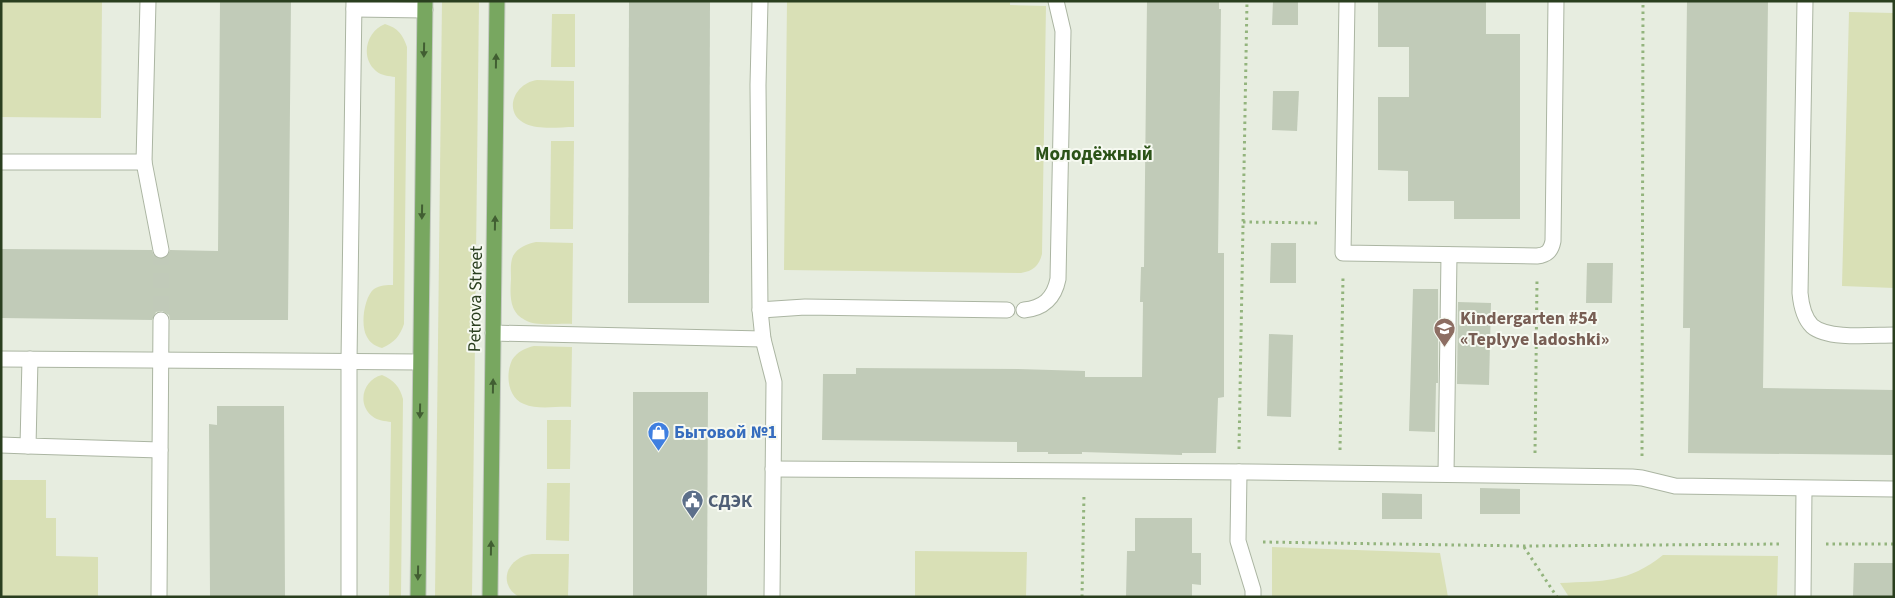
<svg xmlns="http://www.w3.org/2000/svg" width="1895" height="598" font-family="'Source Sans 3',sans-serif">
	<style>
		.green { fill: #d9e0b6 }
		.building { fill: #c1cbb8 }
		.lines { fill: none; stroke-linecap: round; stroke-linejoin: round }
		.minor-tunnel { stroke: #c1cab9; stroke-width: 15; stroke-dasharray: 15 8; stroke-linecap: butt }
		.minor-casing { stroke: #abb5a2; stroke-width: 17 }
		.major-casing { stroke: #c3c9c0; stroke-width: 17 }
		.path { stroke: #93b47d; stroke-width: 3; stroke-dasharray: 2.5 4; stroke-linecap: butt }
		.minor { stroke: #fff; stroke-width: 15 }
		.major { stroke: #78a760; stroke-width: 15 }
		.oneway { fill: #415e32 }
		.labels { text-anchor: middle; stroke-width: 4; stroke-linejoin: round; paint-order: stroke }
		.street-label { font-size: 18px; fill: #2a3f1f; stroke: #f6f9f1 }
		.education-label { font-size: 18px; font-weight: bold; fill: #785e54; stroke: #f6f9f1; text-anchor: start }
		.shop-label { font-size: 18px; font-weight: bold; fill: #366cbe; stroke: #f6f9f1; text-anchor: start }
		.service-label { font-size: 18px; font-weight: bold; fill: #4e5e75; stroke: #f6f9f1; text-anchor: start }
		.neighbourhood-label { font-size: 19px; font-weight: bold; fill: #2c5318; stroke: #f6f9f1 }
	</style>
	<rect width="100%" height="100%" fill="#e7ede0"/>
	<g class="green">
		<polygon points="1,1 102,1 101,118 1,117"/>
		<polygon points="442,1 479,1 472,597 435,597"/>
		<path d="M787,1H1010V5L1046,6L1042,254C1039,266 1033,271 1021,273L784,270Z"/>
		<polygon points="1849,12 1894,13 1894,288 1842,286"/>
		<polygon points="552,14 575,14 575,67 551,67"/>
		<path d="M385,24C398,28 403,35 407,47L404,324C400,336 394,343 382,348C375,346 370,343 367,337C360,326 364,297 374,289C380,285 387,285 393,285L395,77C389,76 382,76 376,71C360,58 366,31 385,24Z"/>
		<path d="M537,80L574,81V127C560,127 539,130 526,124C502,113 514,83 537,80Z"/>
		<polygon points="551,141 574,141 573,229 550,229"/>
		<path d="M536,242L573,243L572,324C558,323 537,327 525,320C509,312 510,295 511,279C511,272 510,263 513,256C518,247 527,244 536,242Z"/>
		<path d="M534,346L572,347L571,407C557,406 537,410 524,404C508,398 505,375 512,360C517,352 525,348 534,346Z"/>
		<path d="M382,375C394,380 400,387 403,399L401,597H389L391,422C385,421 378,421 372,416C356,403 364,379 382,375Z"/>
		<polygon points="547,420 571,420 570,469 547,469"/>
		<polygon points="1,480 46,480 46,518 56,518 56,556 98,557 98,597 1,597"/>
		<polygon points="547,483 570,483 569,541 546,540"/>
		<polygon points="1272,547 1440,553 1448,597 1272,597"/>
		<polygon points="915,551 1027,552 1026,597 915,597"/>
		<path d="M532,554H569L568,597H519C496,583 508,557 532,554Z"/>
		<path d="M1663,555L1778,556L1777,597H1569L1560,583C1603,581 1628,583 1663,555Z"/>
	</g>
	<g class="building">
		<polygon points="220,1 291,1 288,320 170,320 169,315 162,311 156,312 152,320 1,318 1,249 152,250 154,256 162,259 167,257 170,250 218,251"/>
		<polygon points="629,1 710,1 709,303 628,303"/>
		<polygon points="1147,1 1219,1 1219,9 1221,9 1218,253 1224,253 1224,397 1218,398 1216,453 1182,453 1182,455 1082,452 1082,454 1048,454 1048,452 1017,452 1017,442 822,440 823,374 856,374 856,368 1018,369 1085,371 1085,377 1142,377 1143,302 1140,302 1141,267 1144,267"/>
		<polygon points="1273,1 1298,1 1298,25 1272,25"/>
		<polygon points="1378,1 1486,1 1486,34 1520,34 1520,219 1454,219 1454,201 1408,201 1408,171 1378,170 1378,97 1409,97 1409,47 1378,47"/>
		<polygon points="1687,1 1768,1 1763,388 1894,390 1894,455 1688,453 1690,328 1683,328"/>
		<polygon points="1273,91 1299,91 1297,131 1272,130"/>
		<polygon points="1271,243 1296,243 1296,283 1270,283"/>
		<polygon points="1587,263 1613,263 1612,303 1586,303"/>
		<polygon points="1413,289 1438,289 1438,383 1436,383 1435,432 1409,431"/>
		<polygon points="1458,302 1491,303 1489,385 1457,384"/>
		<polygon points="1269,334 1293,335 1291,417 1267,416"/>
		<polygon points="633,392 708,392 707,597 633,597"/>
		<polygon points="217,406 284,406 285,597 210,597 209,424 217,425"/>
		<polygon points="1480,488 1520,489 1520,514 1480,514"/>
		<polygon points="1382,493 1422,494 1422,519 1382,519"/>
		<polygon points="1135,518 1192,518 1192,553 1201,553 1201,585 1192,584 1192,597 1126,597 1127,551 1135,551"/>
		<polygon points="1854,563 1894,563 1894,597 1853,597"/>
	</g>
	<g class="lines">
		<polyline class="minor-tunnel" points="161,250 161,320"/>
		<defs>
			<g id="minor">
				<polyline points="760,1 758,85 760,310 763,339 774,382 772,597"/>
				<path d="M1347,1L1343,253L1537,256C1547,255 1551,251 1553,241L1556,1"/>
				<path d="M1805,1L1800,293C1801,304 1803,317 1812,326C1828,340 1873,335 1894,335"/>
				<polyline points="354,9 425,10"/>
				<polyline points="1,162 144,162 148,1"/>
				<polyline points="144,162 161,250"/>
				<polyline points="760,310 805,307 1007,310"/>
				<path d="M1024,310C1043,308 1054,299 1058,279L1063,31L1056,1"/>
				<polyline points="493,333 763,339"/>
				<polyline points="1,359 420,362"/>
				<polyline points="30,359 28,446 160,450"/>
				<polyline points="1,445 28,446"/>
				<polyline points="773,469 1251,472 1632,477 1642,478 1675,486 1894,489"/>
				<polyline points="1239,472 1238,541 1253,590 1253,597"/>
				<polyline points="1446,474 1449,255"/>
				<polyline points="159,597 161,320"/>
				<polyline points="349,597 349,361 354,1"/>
				<polyline points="1803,597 1804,489"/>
			</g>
			<g id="major">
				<polyline points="418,597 425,1"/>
				<polyline points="490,597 497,1"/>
			</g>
		</defs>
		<use href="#minor" class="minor-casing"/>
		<use href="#major" class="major-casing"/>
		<g class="path">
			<polyline points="1243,222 1320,223"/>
			<polyline points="1239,449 1247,1"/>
			<polyline points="1340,450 1343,277"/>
			<polyline points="1535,453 1537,279"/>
			<polyline points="1642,456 1643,1"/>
			<polyline points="1263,542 1524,546 1780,544"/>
			<polyline points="1826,544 1894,544"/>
			<polyline points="1524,547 1557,597"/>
			<polyline points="1082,597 1084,494"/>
		</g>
		<use href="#minor" class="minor"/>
		<use href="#major" class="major"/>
	</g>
	<defs><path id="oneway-solid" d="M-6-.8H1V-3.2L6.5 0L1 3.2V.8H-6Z" transform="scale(1.25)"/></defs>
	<g class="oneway">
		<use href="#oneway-solid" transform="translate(424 50) rotate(91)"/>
		<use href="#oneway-solid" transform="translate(496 61) rotate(-89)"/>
		<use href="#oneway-solid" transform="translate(422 212) rotate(91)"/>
		<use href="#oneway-solid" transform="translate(495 223) rotate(-89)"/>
		<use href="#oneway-solid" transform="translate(493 386) rotate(-89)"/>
		<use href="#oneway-solid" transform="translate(420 411) rotate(91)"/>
		<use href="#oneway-solid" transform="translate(491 548) rotate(-89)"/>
		<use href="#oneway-solid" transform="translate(418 573) rotate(91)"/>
	</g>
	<defs>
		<symbol id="school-pin" viewBox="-11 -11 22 30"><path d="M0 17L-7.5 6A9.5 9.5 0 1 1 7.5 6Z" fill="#8d6e63" stroke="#f6f9f1"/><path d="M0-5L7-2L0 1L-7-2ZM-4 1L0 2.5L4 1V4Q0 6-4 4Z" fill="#fff"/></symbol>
		<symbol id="shop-pin" viewBox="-11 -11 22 30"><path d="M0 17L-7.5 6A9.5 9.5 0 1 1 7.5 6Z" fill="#3f7fe0" stroke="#f6f9f1"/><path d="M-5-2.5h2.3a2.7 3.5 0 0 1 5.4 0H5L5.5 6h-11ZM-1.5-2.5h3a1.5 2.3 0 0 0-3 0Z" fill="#fff"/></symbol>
		<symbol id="civic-pin" viewBox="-11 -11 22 30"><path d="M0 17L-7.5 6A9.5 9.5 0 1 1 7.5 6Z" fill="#5c6f8a" stroke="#f6f9f1"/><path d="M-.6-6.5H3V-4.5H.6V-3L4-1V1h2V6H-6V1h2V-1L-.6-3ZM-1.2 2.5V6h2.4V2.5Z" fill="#fff"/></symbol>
	</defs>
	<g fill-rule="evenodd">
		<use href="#school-pin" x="1432" y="316" width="25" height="34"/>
		<use href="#shop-pin" x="646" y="420" width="25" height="34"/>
		<use href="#civic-pin" x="680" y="488" width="25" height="34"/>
	</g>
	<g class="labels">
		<g class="street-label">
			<text transform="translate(475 299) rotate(-89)" y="6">Petrova Street</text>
		</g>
		<g class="education-label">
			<text x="1460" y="324">Kindergarten #54<tspan x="1460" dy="21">«Teplyye ladoshki»</tspan></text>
		</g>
		<g class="shop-label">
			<text x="674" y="438">Бытовой №1</text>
		</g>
		<g class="service-label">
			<text x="708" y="507">СДЭК</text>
		</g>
		<g class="neighbourhood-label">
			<text x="1094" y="160">Молодёжный</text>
		</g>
	</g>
	<rect width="1895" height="598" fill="none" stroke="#2a3f1f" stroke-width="5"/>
</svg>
